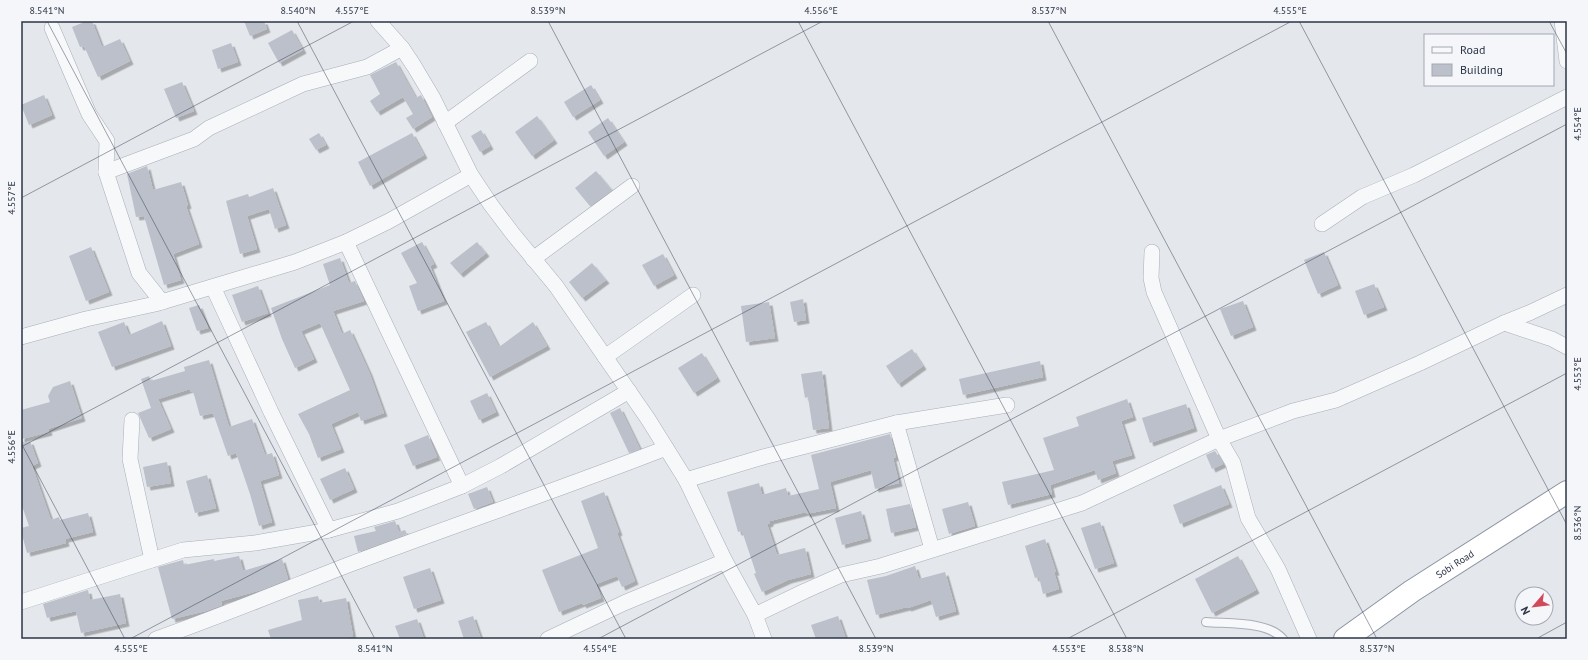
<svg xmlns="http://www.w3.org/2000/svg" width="1588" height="660" font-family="'PT Sans',sans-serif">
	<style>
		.building { fill: #bbc0ca; filter: url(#shadow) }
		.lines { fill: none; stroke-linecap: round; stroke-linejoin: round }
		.lane-casing { stroke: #a9aeb7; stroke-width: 10 }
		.street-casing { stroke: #a9aeb7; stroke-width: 16 }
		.highway-casing { stroke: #8b94a3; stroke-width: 24 }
		.lane { stroke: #f7f8fa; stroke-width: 8 }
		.street { stroke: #f7f8fa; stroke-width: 15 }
		.highway { stroke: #fff; stroke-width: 22 }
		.ticks { fill: none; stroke: #2b3445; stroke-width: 1; stroke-opacity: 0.45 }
		.labels { text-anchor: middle; stroke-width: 3.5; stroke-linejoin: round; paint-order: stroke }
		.street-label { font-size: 10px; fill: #2b3445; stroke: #f4f6f9 }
		.neatline { fill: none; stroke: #2b3445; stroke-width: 1.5 }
		.ticks-label { font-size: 10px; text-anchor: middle; fill: #2b3445 }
	</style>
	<defs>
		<filter id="shadow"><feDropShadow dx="3.5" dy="3.5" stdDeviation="0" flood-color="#0004"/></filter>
	</defs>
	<rect width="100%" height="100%" fill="#e4e7ec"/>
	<g class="building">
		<polygon points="87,21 92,21 102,47 120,39 130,61 98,77 84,46 80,47 72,27"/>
		<polygon points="244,21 264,21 267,29 250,36"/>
		<polygon points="292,30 303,50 279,63 268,43"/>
		<polygon points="231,43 238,62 218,69 212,50"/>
		<polygon points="396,62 416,98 421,95 432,117 413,129 406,118 413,114 403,97 377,112 370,101 380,94 370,75"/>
		<polygon points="182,82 194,111 176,118 164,89"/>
		<polygon points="591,85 600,100 573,117 564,102"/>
		<polygon points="44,95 52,115 29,125 21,105"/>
		<polygon points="537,116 554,140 532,156 515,132"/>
		<polygon points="608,118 624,142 604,156 588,132"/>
		<polygon points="481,130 490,146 480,152 471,136"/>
		<polygon points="319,133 326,145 316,150 309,139"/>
		<polygon points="412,133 424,155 370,186 358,162"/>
		<polygon points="147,166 153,190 181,182 188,205 186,206 199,244 173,254 181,280 164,285 144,216 136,217 127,174"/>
		<polygon points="596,171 612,190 590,206 575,188"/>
		<polygon points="273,188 286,225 275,229 269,209 247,216 257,249 240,254 226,201 248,194 249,197"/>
		<polygon points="422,242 434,264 430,266 444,301 418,311 409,286 417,283 401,253"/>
		<polygon points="477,242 486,253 460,274 450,263"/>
		<polygon points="91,247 109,292 86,301 69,256"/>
		<polygon points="1324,252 1338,285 1318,294 1304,260"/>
		<polygon points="663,254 674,275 654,286 642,265"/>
		<polygon points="340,258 349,283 355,281 364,301 333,311 342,334 350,330 369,372 384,413 361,421 358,412 331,424 341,449 318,458 309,434 298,414 350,390 320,323 301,331 314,359 295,368 282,339 271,308 330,285 323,264"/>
		<polygon points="592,263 606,280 582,298 569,282"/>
		<polygon points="1374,284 1384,307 1364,315 1355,291"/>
		<polygon points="258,286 268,313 242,322 232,295"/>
		<polygon points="803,299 806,320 794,322 790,302"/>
		<polygon points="1243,301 1253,327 1231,336 1220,309"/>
		<polygon points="769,302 775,338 746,342 741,306"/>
		<polygon points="199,305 208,328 197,331 189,308"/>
		<polygon points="162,321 171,346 112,367 98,332 124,322 129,335"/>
		<polygon points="486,322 499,347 533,322 547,346 490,377 466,332"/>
		<polygon points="912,349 923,366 898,384 886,366"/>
		<polygon points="702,353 717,378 694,393 678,368"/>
		<polygon points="209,360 229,427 252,419 265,455 272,453 279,475 260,481 272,522 259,526 250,494 236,453 228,456 213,413 200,416 193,391 191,392 190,389 158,399 171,429 149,438 138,413 151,408 141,379 149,376 151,381 185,371 184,367"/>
		<polygon points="1040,361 1043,377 963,395 959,379"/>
		<polygon points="822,371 829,428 813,430 808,397 805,398 801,374"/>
		<polygon points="70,381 82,418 48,429 49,432 22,439 24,443 30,441 38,463 32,466 51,520 59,517 60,520 88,513 93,532 65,539 66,543 27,553 21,531 21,528 29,526 21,503 21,410 50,402 48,396 53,387"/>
		<polygon points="487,393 496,412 479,420 470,401"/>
		<polygon points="1127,399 1133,417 1121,421 1132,455 1112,461 1116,473 1098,480 1095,470 1050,485 1052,494 1008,505 1002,482 1054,470 1043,438 1079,426 1076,417"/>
		<polygon points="1186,404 1194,428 1150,443 1142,418"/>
		<polygon points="620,408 640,449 629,453 610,413"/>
		<polygon points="890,434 896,457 893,458 899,483 875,489 871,470 830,482 836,508 806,514 806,512 770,521 770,523 767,524 777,555 805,548 811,574 788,580 762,592 754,574 756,573 742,531 738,532 727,492 759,483 762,495 786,488 788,496 819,489 811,455"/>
		<polygon points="428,435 437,457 413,466 404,445"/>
		<polygon points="1215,451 1223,464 1212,469 1206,455"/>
		<polygon points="167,462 171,483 147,487 143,467"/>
		<polygon points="345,468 354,489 330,500 320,479"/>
		<polygon points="207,475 216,508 195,513 186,481"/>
		<polygon points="1221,485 1229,504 1180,524 1173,505"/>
		<polygon points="487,487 493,502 474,509 468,494"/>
		<polygon points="604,492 619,532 617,533 635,581 622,587 617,576 596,584 601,598 583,605 582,603 559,612 542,570 598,548 581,501"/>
		<polygon points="968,502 975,526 949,534 942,509"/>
		<polygon points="910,504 916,527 891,533 886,509"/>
		<polygon points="861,511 868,538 842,545 835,518"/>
		<polygon points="395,521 399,532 405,530 407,534 358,552 354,536 376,531 374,527"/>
		<polygon points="1100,522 1114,563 1095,569 1081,528"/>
		<polygon points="1045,539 1056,572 1054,572 1059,589 1043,594 1039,577 1035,578 1025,546"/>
		<polygon points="239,556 243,571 282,559 288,579 261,590 221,601 222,605 206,611 172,619 158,567 183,560 184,565 214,559 214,561"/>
		<polygon points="1238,556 1256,590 1212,613 1195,579"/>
		<polygon points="915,566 919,579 945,572 956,611 936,617 931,600 908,608 907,607 876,615 867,580 886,576"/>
		<polygon points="430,568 441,600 414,609 403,577"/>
		<polygon points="88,590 90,600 120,594 126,623 81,633 76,611 47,618 43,604"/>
		<polygon points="318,596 320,603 346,598 353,636 340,639 271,639 268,630 302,620 298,600"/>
		<polygon points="473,616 481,639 464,639 458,621"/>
		<polygon points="838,616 846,639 816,639 811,625"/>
		<polygon points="417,619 424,639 400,639 395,626"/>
	</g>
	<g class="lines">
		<defs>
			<path id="lane" d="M1206,622C1228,624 1268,621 1283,639"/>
			<g id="street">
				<polyline points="378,21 402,48 414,66 433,98 471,175 491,205 513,234 556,286 648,419 686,480 725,561 755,615 764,639"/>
				<polyline points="1562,21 1567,61"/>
				<polyline points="52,28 89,114 107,141 106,172 139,273 162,302"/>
				<polyline points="445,123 530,61"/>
				<polyline points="106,172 194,139 209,128 303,84 367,67 402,48"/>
				<polyline points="1322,224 1362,197 1414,175 1567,97"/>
				<polyline points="346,242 462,486"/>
				<polyline points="1152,252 1151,278 1154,292 1219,439 1233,463 1248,518 1278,569 1309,639"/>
				<polyline points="533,259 632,186"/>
				<polyline points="213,287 271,412 329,530"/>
				<polyline points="1504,323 1552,339 1567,347"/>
				<polyline points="21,337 86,319 155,304 295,262 346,242 389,221 471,175"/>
				<polyline points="605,357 693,295"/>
				<polyline points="132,420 130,459 152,560"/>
				<polyline points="896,423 932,549"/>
				<polyline points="686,480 763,457 896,423 1007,405"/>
				<polyline points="21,602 183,550 255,543 329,530 398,511 462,486 501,466 629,391"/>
				<polyline points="755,615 805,591 841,575 881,566 1082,503 1219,439 1293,411 1336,400 1420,363 1504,323 1529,313 1567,295"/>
				<path d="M156,639C221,616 284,590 348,565C454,525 561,489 666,448"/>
				<polyline points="548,639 624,603 725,561"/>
			</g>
			<g id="highway">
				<path id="s1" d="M1345,639L1412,591L1567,492"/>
			</g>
		</defs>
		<use href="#lane" class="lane-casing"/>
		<use href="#street" class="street-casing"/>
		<use href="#highway" class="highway-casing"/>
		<use href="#lane" class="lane"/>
		<use href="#street" class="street"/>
		<use href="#highway" class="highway"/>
	</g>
	<path class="ticks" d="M47,21L375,639M297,21L626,639M548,21L876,639M798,21L1127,639M1048,21L1377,639M1299,21L1567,525M1549,21L1567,54M21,198L354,21M21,443L125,639M21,447L823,21M130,639L1292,21M598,639L1567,124M1067,639L1567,373M1536,639L1567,622"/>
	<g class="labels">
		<g class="street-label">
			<text dy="4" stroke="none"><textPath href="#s1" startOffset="133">Sobi Road</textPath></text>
		</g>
	</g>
	<rect width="1588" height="660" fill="none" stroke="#f4f6f9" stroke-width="44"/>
	<rect x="1424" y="34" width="130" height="52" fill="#f4f6f9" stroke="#a4a8b1"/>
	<rect x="1432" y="47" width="20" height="6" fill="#f7f8fa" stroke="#a4a8b1"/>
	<text x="1460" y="54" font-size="12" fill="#2b3445">Road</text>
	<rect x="1432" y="64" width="20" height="12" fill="#bbc0ca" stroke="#a4a8b1"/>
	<text x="1460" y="74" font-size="12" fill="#2b3445">Building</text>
	<g transform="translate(1534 606) rotate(242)"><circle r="19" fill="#f4f6f9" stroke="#a4a8b1"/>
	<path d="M0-3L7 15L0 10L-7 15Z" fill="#d1495b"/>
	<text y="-6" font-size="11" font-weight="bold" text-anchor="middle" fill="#2b3445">N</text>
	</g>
	<rect x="22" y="22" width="1544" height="616" class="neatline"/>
	<g class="ticks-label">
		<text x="47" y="14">8.541°N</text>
		<text x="298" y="14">8.540°N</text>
		<text x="352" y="14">4.557°E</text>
		<text x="548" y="14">8.539°N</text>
		<text x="821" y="14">4.556°E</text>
		<text x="1049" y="14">8.537°N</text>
		<text x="1290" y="14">4.555°E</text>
		<text transform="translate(1577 124) rotate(-90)" y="4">4.554°E</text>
		<text transform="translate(11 198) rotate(-90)" y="4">4.557°E</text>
		<text transform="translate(1577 374) rotate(-90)" y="4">4.553°E</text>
		<text transform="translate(11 447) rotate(-90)" y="4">4.556°E</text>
		<text transform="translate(1577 523) rotate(-90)" y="4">8.536°N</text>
		<text x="131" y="652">4.555°E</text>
		<text x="375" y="652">8.541°N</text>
		<text x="600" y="652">4.554°E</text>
		<text x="876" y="652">8.539°N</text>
		<text x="1069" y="652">4.553°E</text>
		<text x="1126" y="652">8.538°N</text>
		<text x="1377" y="652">8.537°N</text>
	</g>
</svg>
